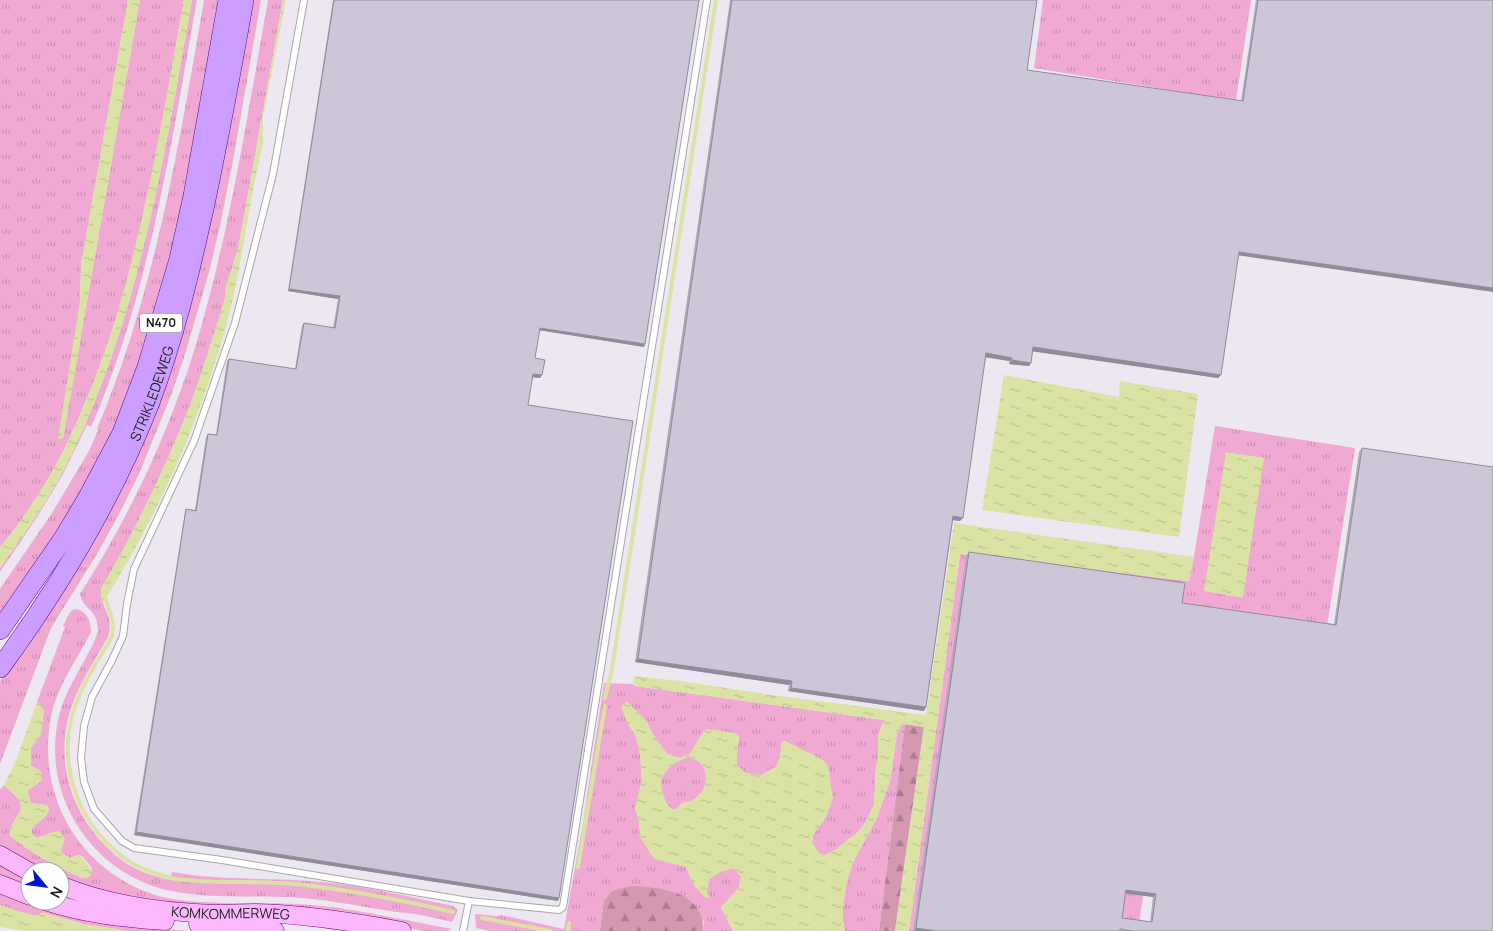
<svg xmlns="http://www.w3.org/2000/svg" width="1493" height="931" font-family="Manrope,sans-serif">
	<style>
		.grass { fill: url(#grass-tufts) }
		.forest { fill: url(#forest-firs) }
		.water { fill: url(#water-ripples); fill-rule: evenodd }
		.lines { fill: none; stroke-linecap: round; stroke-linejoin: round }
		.stream { stroke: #dbe3a4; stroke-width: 4 }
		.lane-casing { stroke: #a8a8a8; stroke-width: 8 }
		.secondary-casing { stroke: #7f007e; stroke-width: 19 }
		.primary-casing { stroke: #59009d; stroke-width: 20 }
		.lane { stroke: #fff; stroke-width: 6 }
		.secondary { stroke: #fbb8ff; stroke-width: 18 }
		.primary { stroke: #cc9eff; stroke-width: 19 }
		.wall { fill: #b0aabb; fill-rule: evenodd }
		.shaded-wall { fill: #908b98 }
		.building { fill: #cdc6d9; stroke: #908b98; fill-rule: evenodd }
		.labels { text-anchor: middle; stroke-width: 4; stroke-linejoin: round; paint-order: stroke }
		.shield { fill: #fff; stroke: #646464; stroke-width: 1 }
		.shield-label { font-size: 12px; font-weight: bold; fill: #212121 }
		.street-label { font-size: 14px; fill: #212121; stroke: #fff }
	</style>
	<defs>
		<pattern id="grass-tufts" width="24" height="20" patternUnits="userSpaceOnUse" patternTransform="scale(1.25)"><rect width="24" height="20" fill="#efa9d3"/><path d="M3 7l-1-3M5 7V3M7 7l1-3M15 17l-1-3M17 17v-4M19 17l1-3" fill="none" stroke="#cd91b5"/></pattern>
		<pattern id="forest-firs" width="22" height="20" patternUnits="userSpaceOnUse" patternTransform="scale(1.25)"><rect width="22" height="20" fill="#d498b0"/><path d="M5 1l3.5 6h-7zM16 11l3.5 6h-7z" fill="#ac7c8f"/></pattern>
		<pattern id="water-ripples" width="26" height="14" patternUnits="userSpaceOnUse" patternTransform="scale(1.25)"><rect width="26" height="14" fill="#dbe3a4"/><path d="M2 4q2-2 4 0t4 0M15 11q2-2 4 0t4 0" fill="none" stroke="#bcc28d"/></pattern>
	</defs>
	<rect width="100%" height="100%" fill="#ede7f2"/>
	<g class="grass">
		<path d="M0,0H128L81,265L80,301L63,438L140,0H184C159,139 139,282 81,412C74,429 66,446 57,463C41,493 21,521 0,548Z"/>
		<path d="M192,0H197C171,144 150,292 91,427L87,425L62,476L37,517L0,572V568C27,530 55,491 74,449C141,308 165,152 192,0Z"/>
		<path d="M204,0H218L212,32V68L152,339L99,468L0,621V589L52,513L89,451L98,430L97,429C155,292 179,146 204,0Z"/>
		<polygon points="246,0 261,0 234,155 220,226 209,272 186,351 172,393 139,474 118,516 97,554 51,628 0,764 0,681 34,634 79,565"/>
		<path d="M268,0H283L238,249L225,290V298L221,312C211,342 202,373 191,403C166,467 136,529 101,589C100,610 115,614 108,637C93,663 75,690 68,719C57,764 72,812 105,845C112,852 121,861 131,866C143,873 157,877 170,880L172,872C221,881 272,877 321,882C366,886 410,897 453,906L458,910L452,922C440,919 427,916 415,914C409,913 402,913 396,912C365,907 335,901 303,898C259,894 214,900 171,891C94,875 42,798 58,721C64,688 87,662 98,632C98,607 84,612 80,594C128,519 167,437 194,351C229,237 247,118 268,0Z"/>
		<polygon points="1043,0 1251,0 1236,101 1034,68"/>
		<polygon points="1215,426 1355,448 1327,626 1185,607 1138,931 909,931 960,554 1189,581 1194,557"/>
		<path d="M75,609C86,610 91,620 91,632C77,660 57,686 51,717C35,800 85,879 167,898C186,902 207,902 227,903C259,903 290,903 322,906C365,911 409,921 452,929L448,931H423L370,920L165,907L60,881V871H36L0,851V790L4,785L19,799L21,806V810L13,823L9,835C31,853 57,867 83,878L92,868L82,856L78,855L70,858L62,853L61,849L64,839L41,836L38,838C33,837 32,834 31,830C36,822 49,817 49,808L46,805L31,803L28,792V790L40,782L37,769L31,766V747L38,739L39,703L37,702L65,627L63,626L70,612Z"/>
		<polygon points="604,683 633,684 635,686 884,720 878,735 878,760 876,766 874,804 866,822 858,832 835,850 823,856 818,852 812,843 813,835 826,817 801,750 785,741 782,742 780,758 776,767 761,775 745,773 737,765 737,754 739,737 705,729 690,754 679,758 667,754 652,733 647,722 628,724 636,736 640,754 642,781 635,808 639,821 640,837 686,867 695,887 707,892 709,879 720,872 733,868 741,876 739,888 721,907 733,931 703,931 704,921 604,901 600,931 491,931 476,928 475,914 496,916 501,915 564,929 583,823"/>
		<polygon points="901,724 905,724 879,931 845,931 843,921 843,907 846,885 853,862 877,818 890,781 897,733"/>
		<path d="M686,758C713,756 714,800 682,803C681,804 678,808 676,809C666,812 660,788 661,781C662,776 668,768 672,765C675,761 682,760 686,758Z"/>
		<polygon points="0,861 30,877 30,891 0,879"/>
		<polygon points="0,888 49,907 165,929 190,931 129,931 84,924 43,913 34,916 20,912 0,905"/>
	</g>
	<g class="forest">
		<polygon points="905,724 924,727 895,931 879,931"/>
		<path d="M631,886C660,887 705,892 703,931H600L604,901L612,891Z"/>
	</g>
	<g class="water">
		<polygon points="128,0 140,0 63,439 58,439 80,301 81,265"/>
		<path d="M184,0H192C165,152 141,308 74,449C55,491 27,530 0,568C0,562 0,555 0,549C1,544 8,538 11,534C18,525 24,515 31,506C43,488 57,464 67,444C134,305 156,151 184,0Z"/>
		<path d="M283,0H286L263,117V144C248,205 242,269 225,330C198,426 156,519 103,603L101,598V589C136,529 166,467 191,403C202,373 211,342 221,312L225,298V290L238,249Z"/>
		<polygon points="1004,375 1119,397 1120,381 1198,394 1179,537 982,510"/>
		<polygon points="1226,452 1264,458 1243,598 1204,591"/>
		<path d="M954,523L1194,557L1189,581L960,554L909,931H895L924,727L902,724L897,733L890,781L877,818L853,862L846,885L843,907V921L845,931H733L721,907L739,888L741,876L733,868L720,872L709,879L707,892L710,898H706L695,887L686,867L654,859L640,837L639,821L635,808L642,781L640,754L636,736L628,724L621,707L627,701L647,722L652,733L667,754L678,758L690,754L705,729L736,733L739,736L737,754V765L745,773L761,775L776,767L780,758L782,742L785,741L822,759L828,766L833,799L826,817L813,835L812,843L818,852L824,856L835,850L858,832L866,822L874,804L876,766L878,760V735L884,720L635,686L633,684L634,676L680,681L765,694L926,715ZM686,758C713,756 714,800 682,803C681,804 678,808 676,809C666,812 660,788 661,781C662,776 668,768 672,765C675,762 682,760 686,758Z"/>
		<path d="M37,702L43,708L44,712L41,735L31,747V766L41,771L42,780L28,790V792L31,803L46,805L49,808C49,817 36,822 31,830L32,834L38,838L50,833L59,831L65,839L61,849L62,853L70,858L78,855L81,856L92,870L91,875L88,878C71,878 23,847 9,835C9,822 28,812 18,798C15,793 8,790 4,785L17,758Z"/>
		<polygon points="0,905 20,912 34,915 43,913 84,924 129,931 23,931 0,927"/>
	</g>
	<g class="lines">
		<g class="stream">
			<path d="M105,594C107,613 117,617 111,638C96,664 78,690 71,720C61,764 75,810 106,842C114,850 122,858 132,863C145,871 160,875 175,879C182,880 190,880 197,881C230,883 263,881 296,884C349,890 401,900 453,912"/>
			<polyline points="605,698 608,685 611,675 716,0"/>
			<polyline points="578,867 605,706"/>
			<polyline points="482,918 550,931"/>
			<polyline points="568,931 569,923"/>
		</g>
		<defs>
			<g id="lane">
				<polyline points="304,0 273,174 235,323 194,441 134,569 127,604 123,636 112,660 92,697 84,726 81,758 84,782 94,809 122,841 134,848 222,860 469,901 559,910 563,907 707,0"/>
				<polyline points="463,931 469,901"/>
			</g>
			<g id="secondary">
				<polyline points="0,855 30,872"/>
				<polyline points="0,884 30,896"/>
				<path id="s1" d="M60,885C108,905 161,912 213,914C227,914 241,913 255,913C304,914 354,922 402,931"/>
				<path d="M45,901C84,914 124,918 165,921"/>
				<polyline points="198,924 275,931"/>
			</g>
			<g id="primary">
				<polyline points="0,630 63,539 87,499 122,433 147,367 179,259 193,196 228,0"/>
				<path id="s2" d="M0,668C60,586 112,499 149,405C174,340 190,272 205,204C219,137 232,68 244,0"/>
			</g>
		</defs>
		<use href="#lane" class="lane-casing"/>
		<use href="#secondary" class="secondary-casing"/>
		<use href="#primary" class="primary-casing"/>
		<use href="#lane" class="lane"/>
		<use href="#secondary" class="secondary"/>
		<use href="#primary" class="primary"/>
	</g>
	<g class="wall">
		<polygon points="333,0 699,0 644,347 539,330 535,358 542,375 540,378 532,377 528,405 559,898 558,901 134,835 185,512 186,509 195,510 206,437 208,434 216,435 227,361 229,359 295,369 302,326 304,323 333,328 338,299 288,291"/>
		<polygon points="730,0 1037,0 1027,70 1241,101 1256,0 1493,0 1238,256 1218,378 1033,351 1031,363 1029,366 1009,364 1009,361 986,357 960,521 953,520 926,707 924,711 788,691 789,685 635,662"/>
		<path d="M1362,448L1493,931H913L966,556L969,552L1182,603L1334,624L1359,452ZM1125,893L1153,897L1150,922L1122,918Z"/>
	</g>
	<g class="shaded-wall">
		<polygon points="1239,252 1493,288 1493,292 1236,255"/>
		<polygon points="289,289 340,296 338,299 288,291"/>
		<polygon points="540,328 645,344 644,347 538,330"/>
		<polygon points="1033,347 1221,375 1218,378 1030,351"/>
		<polygon points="986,353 1012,358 1009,361 984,357"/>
		<polygon points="1012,360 1031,363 1029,366 1009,364"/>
		<polygon points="533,374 542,375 540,378 531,377"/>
		<polygon points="953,516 963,518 960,521 951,520"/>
		<polygon points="638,659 792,681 789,685 635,662"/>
		<polygon points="791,688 926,707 924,711 788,691"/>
		<polygon points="136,832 559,898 558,901 134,835"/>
		<polygon points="1126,890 1156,894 1153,897 1123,893"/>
		<polygon points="916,928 936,931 914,931"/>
	</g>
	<g class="building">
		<polygon points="334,0 699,0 645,344 540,328 535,358 545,360 542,375 533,374 528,405 633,421 559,898 136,832 186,509 196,511 208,434 217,435 229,359 296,369 304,323 335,328 340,296 289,289"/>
		<polygon points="732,0 1037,0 1027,70 1243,101 1258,0 1493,0 1493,288 1239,252 1221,375 1033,347 1031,363 1012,360 1012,358 986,353 963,518 953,516 926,707 791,688 792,681 638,659"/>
		<path d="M1362,448L1493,467V931H1132L1120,929V931H936L916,928L969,552L1185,583L1182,603L1336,625ZM1126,890L1156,894L1152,922L1122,918Z"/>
	</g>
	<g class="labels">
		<rect class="shield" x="140" y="313.5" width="42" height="19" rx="4"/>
		<g class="shield-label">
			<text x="161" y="327">N470</text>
		</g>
		<g class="street-label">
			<text dy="5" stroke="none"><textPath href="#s2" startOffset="315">STRIKLEDEWEG</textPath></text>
			<text dy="5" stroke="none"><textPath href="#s1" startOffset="174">KOMKOMMERWEG</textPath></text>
		</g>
	</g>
	<g transform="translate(45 886) rotate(119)"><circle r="24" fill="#ffffff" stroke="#a6a6a6"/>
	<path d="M0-4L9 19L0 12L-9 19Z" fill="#0015d1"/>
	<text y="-8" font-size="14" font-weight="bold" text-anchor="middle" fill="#212121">N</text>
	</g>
</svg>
